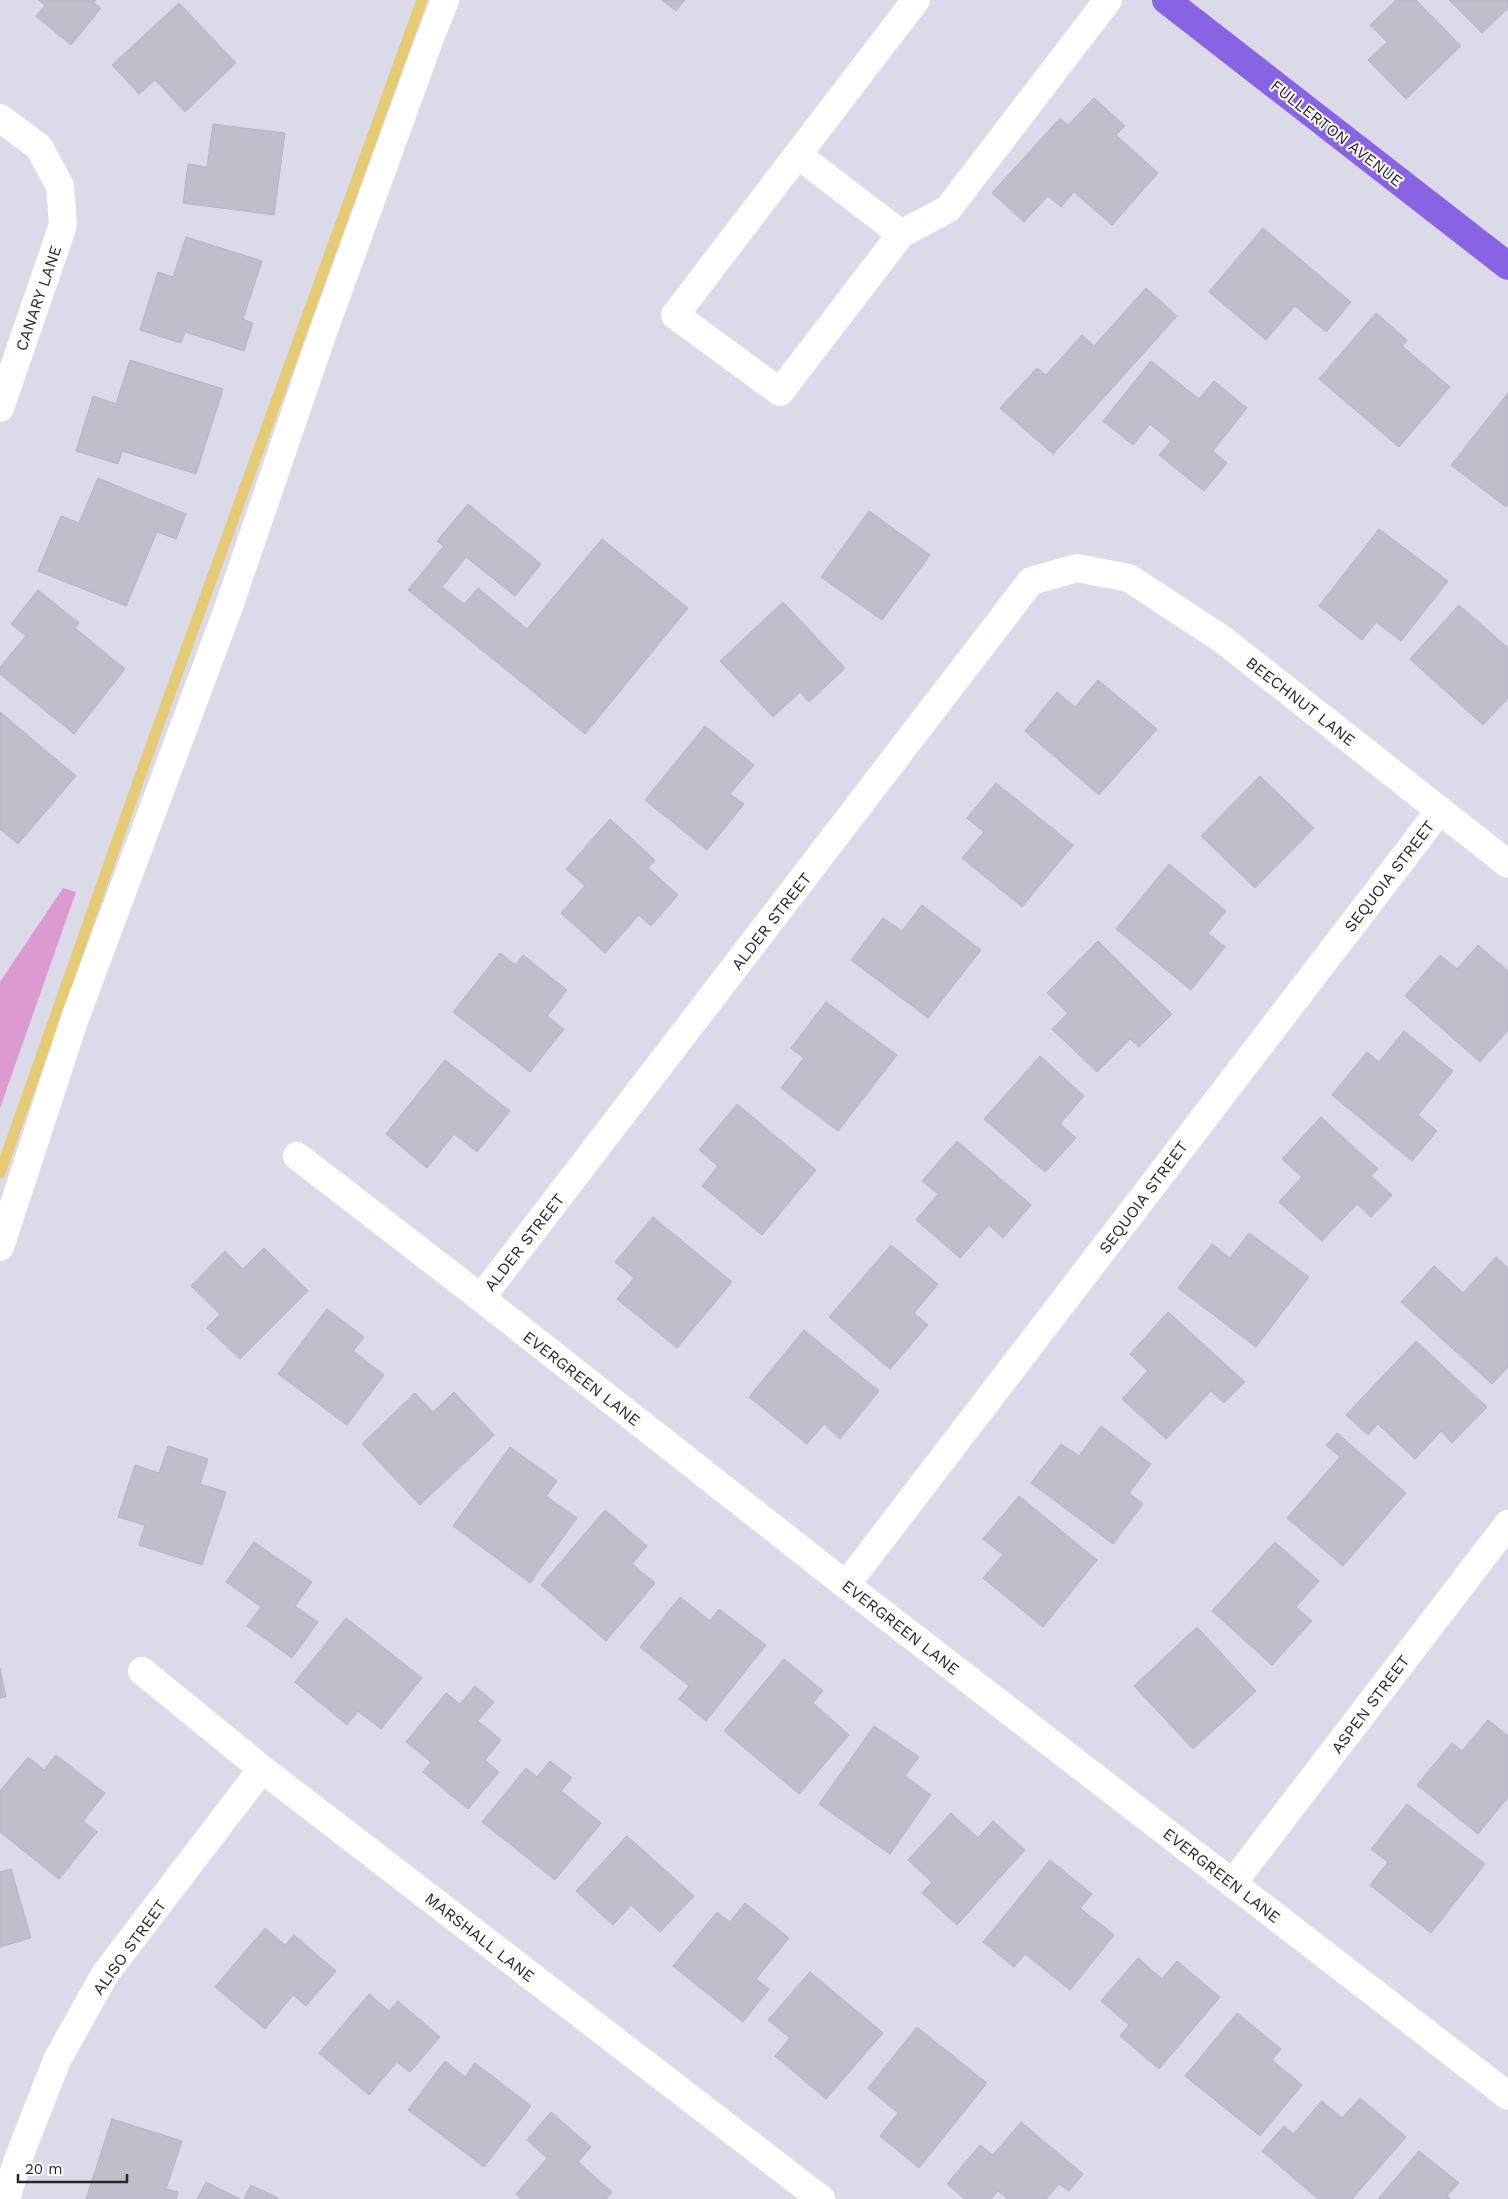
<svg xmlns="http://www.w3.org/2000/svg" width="1508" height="2199" font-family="'Work Sans',sans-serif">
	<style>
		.green { fill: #dc9ad0 }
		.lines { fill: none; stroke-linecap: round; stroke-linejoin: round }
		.stream { stroke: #e4cb74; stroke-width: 11 }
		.building { fill: #c0becb; stroke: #b6b4c4 }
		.minor { stroke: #fff; stroke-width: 28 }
		.major { stroke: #8863e4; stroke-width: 28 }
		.labels { text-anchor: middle; stroke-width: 4; stroke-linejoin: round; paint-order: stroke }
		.street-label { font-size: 16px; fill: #272727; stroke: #fff }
	</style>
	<rect width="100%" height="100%" fill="#dbdae9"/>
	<polygon class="green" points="63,888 76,892 0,1108 0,982"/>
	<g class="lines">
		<polyline class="stream" points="0,1173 139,779 422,0"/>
	</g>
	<g class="building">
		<polygon points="39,0 96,0 94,3 101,8 71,45 36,16 45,5"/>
		<polygon points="662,0 685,0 676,11"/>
		<polygon points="1396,0 1416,0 1461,46 1406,99 1368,60 1387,42 1370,25"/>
		<polygon points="1449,0 1508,0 1508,8 1482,33"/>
		<polygon points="179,3 236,63 185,112 155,80 139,94 112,65"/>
		<polygon points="1094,98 1125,126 1116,135 1158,173 1112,225 1074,192 1061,207 1048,196 1024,222 992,193 1060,118 1068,125"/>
		<polygon points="213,124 285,133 274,215 183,203 188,164 207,167"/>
		<polygon points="1263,228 1351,302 1326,332 1295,306 1266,340 1209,292"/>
		<polygon points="186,237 262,261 243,319 253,323 244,351 185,332 181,343 140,330 158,272 173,277"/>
		<polygon points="1146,288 1177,316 1053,454 1000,408 1037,368 1046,375 1082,335 1094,346"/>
		<polygon points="1376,313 1407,340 1402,346 1450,387 1399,447 1319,379"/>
		<polygon points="130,360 223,389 196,474 122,451 118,464 76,451 93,396 116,404"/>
		<polygon points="1151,361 1199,399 1214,381 1247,408 1213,451 1227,463 1204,491 1159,455 1171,441 1150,424 1133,445 1103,421"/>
		<polygon points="1508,393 1508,504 1506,507 1451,465"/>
		<polygon points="98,478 186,514 176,539 157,532 126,606 38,571 61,516 79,523"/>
		<polygon points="468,504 541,564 515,596 466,557 442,587 464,604 478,588 527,629 602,539 688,608 585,734 408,590 444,546 437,541"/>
		<polygon points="869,511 930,555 882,620 821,577"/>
		<polygon points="1379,529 1448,581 1401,641 1376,622 1362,640 1319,606"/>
		<polygon points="38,590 79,623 75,628 125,669 74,734 0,674 0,667 26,636 11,624"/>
		<polygon points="783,602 845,668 809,702 800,692 773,717 720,661"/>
		<polygon points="1459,605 1508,648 1508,698 1483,725 1410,659"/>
		<polygon points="1098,680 1157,729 1099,795 1025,731 1057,692 1075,707"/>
		<polygon points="0,712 76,776 18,844 0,829"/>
		<polygon points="705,726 754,765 730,794 744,804 707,850 645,800"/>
		<polygon points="1260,776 1314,828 1255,888 1201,836"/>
		<polygon points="996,783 1073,845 1022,907 962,858 984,832 967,818"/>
		<polygon points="610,819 655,860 648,868 678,895 651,926 639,915 605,953 561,913 585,886 566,869"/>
		<polygon points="1169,864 1226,911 1208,933 1225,947 1191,990 1116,929"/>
		<polygon points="922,905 981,950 928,1018 851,960 883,918 902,931"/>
		<polygon points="1098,941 1172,1014 1139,1047 1130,1039 1097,1072 1052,1029 1068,1013 1047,993"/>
		<polygon points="1478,945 1508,971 1508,1030 1480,1062 1405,996 1440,955 1457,969"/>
		<polygon points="500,953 516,965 523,955 567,990 547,1016 564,1029 530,1072 453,1012"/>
		<polygon points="826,1002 897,1055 838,1131 781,1088 804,1058 791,1048"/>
		<polygon points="1404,1031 1453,1071 1418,1115 1437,1131 1412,1161 1332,1095 1367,1052 1379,1062"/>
		<polygon points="1040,1056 1084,1096 1060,1124 1076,1138 1045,1172 984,1119"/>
		<polygon points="445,1060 510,1111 477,1152 454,1134 427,1168 386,1134"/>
		<polygon points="737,1104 816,1170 762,1235 702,1186 718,1166 699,1150"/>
		<polygon points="1321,1117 1378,1169 1371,1176 1392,1195 1371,1217 1357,1204 1322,1241 1279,1202 1302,1177 1282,1159"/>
		<polygon points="957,1141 1031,1205 1003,1238 989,1225 960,1258 916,1220 938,1194 922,1181"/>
		<polygon points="653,1217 732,1282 677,1348 617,1299 634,1278 615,1262"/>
		<polygon points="1249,1233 1309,1277 1256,1347 1178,1288 1212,1244 1230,1258"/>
		<polygon points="891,1245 938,1284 914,1313 928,1325 890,1369 829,1317"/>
		<polygon points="264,1248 308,1291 240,1359 207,1328 220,1314 191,1286 225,1251 243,1269"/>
		<polygon points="1496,1257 1508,1268 1508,1367 1492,1384 1401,1302 1434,1266 1463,1293"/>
		<polygon points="327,1309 364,1337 353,1351 384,1375 347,1425 278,1374"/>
		<polygon points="1168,1312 1245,1382 1224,1403 1211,1391 1166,1439 1122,1399 1148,1371 1130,1354"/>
		<polygon points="804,1330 879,1391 840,1439 824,1424 807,1444 749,1397"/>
		<polygon points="1416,1341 1487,1407 1452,1443 1441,1431 1415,1459 1378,1424 1368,1435 1346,1415"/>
		<polygon points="454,1392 494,1435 420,1505 362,1444 415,1393 433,1412"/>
		<polygon points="1101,1426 1151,1464 1129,1493 1143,1504 1113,1544 1031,1483 1061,1444 1079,1456"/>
		<polygon points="1337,1433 1406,1493 1343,1566 1287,1518 1340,1457 1326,1445"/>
		<polygon points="168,1446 208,1459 200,1484 226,1492 202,1565 139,1545 145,1525 118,1517 135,1465 159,1473"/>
		<polygon points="510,1447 557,1481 546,1496 577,1518 530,1583 453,1526"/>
		<polygon points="1019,1496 1097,1560 1043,1627 983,1578 1003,1555 983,1539"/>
		<polygon points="605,1510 647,1546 632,1564 655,1583 606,1641 541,1585"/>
		<polygon points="254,1542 312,1582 295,1606 318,1622 292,1658 247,1626 261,1607 226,1582"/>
		<polygon points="1275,1542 1319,1581 1296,1607 1312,1621 1272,1665 1212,1611"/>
		<polygon points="680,1597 710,1621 719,1609 766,1645 706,1721 679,1699 689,1686 640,1647"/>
		<polygon points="346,1618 422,1678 381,1729 358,1711 347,1725 295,1682"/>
		<polygon points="1197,1627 1256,1691 1193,1749 1134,1686"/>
		<polygon points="784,1659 823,1691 813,1703 849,1735 799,1794 724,1731"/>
		<polygon points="0,1668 6,1697 0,1698"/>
		<polygon points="475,1686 494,1702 478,1721 501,1740 485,1760 499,1772 468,1809 423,1772 431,1762 406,1742 446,1693 460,1704"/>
		<polygon points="1488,1720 1508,1736 1508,1797 1478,1834 1417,1785 1452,1743 1462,1751"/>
		<polygon points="874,1726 919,1757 905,1776 931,1795 890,1854 819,1804"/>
		<polygon points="56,1755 105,1793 83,1821 97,1832 59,1879 0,1832 0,1791 28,1757 44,1770"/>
		<polygon points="550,1761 572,1778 561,1791 601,1823 555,1880 482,1822 526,1768 537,1777"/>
		<polygon points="1407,1804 1485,1864 1431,1933 1370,1885 1388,1862 1371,1849"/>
		<polygon points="951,1813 978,1838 993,1821 1025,1850 957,1925 922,1893 932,1882 908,1860"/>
		<polygon points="627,1836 694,1896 660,1932 631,1905 613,1925 576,1891"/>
		<polygon points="1050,1860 1092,1894 1080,1908 1114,1935 1070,1990 1025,1954 1014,1967 983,1942"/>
		<polygon points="11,1869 31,1938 0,1947 0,1872"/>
		<polygon points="745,1903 789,1938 756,1979 769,1989 743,2022 673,1966 717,1912 730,1922"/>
		<polygon points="265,1928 285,1945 294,1935 336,1971 306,2006 293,1995 265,2029 215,1987"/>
		<polygon points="1138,1958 1162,1979 1177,1961 1220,1997 1159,2069 1120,2036 1129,2025 1101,2001"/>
		<polygon points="810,1972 883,2033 826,2099 775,2056 790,2038 768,2020"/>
		<polygon points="369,1994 389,2011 398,2001 440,2037 410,2072 397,2062 369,2095 319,2053"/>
		<polygon points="1237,2013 1281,2049 1272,2060 1302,2085 1260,2136 1185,2076"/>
		<polygon points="917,2027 987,2083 919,2168 880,2136 898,2113 868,2088"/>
		<polygon points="445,2061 465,2077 475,2063 531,2106 484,2167 408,2110"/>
		<polygon points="1360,2098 1406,2137 1352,2199 1318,2199 1262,2151 1284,2126 1293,2134 1322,2101 1342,2118"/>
		<polygon points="551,2112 591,2147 578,2162 612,2192 606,2199 521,2199 516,2194 547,2158 527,2140"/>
		<polygon points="112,2119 182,2141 166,2189 178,2192 176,2199 86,2199"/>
		<polygon points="1021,2122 1083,2174 1069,2191 1059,2184 1046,2199 1008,2199 998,2191 991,2199 965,2199 947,2184 980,2145 993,2155"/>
		<polygon points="1419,2151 1459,2183 1447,2196 1451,2199 1378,2199"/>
		<polygon points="206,2182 240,2199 197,2199"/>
		<polygon points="251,2185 278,2198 277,2199 244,2199"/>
	</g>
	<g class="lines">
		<g class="minor">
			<polyline points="0,118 39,147 60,186 63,225 0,408"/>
			<polyline points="798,155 901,234 780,392 675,315 916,0"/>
			<polyline points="901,234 948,209 1108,0"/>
			<polyline points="297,1156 481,1298 846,1585 1508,2096"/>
			<polyline points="0,1247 75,1018 228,609 321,338 430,38 445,0"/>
			<polyline points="481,1298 1031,581 1077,568 1129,578 1222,639 1508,864"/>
			<polyline points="846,1585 1440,810"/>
			<polyline points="142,1671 262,1769 821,2199"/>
			<polyline points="1232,1884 1508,1524"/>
			<polyline points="6,2199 17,2162 57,2060 105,1974 262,1769"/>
		</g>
		<polyline class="major" points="1166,0 1508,266"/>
	</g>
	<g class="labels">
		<g class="street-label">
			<text transform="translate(1337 133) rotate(38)" y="6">FULLERTON AVENUE</text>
			<text transform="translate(38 298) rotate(-71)" y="6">CANARY LANE</text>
			<text transform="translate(1301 701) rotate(38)" y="6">BEECHNUT LANE</text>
			<text transform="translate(1389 876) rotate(-52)" y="6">SEQUOIA STREET</text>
			<text transform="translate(771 921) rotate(-52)" y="6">ALDER STREET</text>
			<text transform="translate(1143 1197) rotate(-53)" y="6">SEQUOIA STREET</text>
			<text transform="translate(524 1242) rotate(-52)" y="6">ALDER STREET</text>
			<text transform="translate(582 1378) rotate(38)" y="6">EVERGREEN LANE</text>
			<text transform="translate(901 1627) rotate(38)" y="6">EVERGREEN LANE</text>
			<text transform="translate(1370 1704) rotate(-53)" y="6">ASPEN STREET</text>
			<text transform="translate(1222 1875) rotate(38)" y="6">EVERGREEN LANE</text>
			<text transform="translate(480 1937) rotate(38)" y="6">MARSHALL LANE</text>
			<text transform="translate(129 1947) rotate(-54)" y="6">ALISO STREET</text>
		</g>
	</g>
	<path d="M18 2174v8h109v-8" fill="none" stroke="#272727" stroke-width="2.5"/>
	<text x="25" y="2174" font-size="15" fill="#272727" stroke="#ffffff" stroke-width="4" paint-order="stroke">20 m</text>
</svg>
